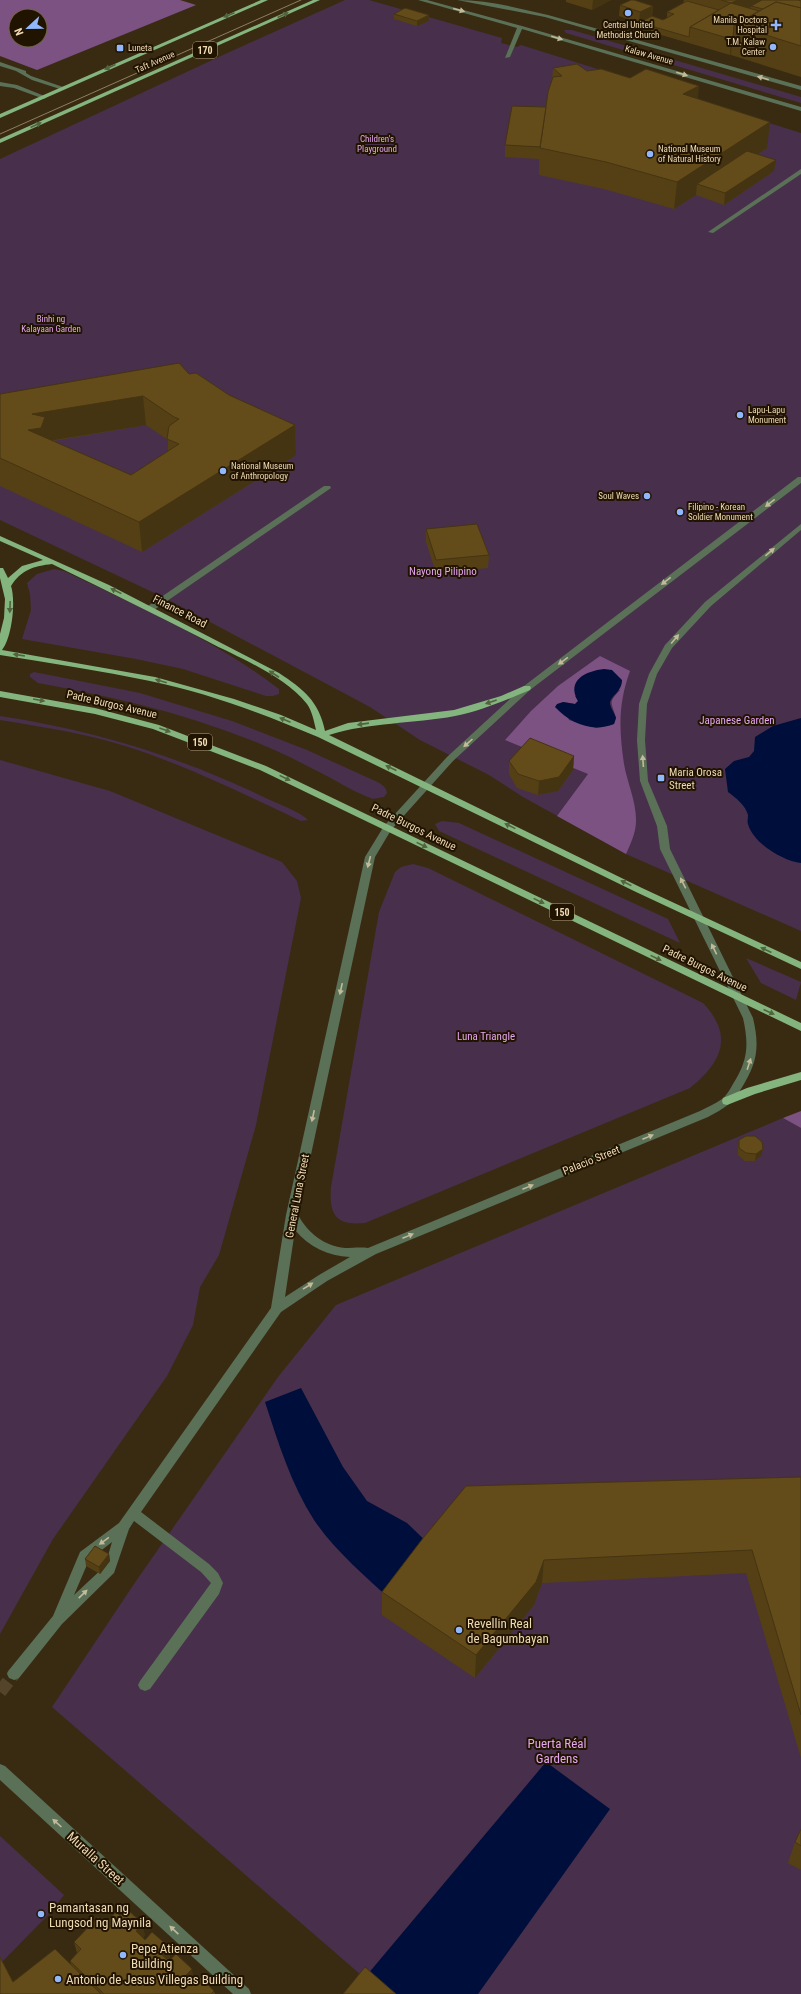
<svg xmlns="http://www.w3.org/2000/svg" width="801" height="1994" font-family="'Roboto Condensed',sans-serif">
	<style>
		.green { fill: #482f4c }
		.forest { fill: #7c5283; fill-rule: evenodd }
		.water { fill: #000e3b }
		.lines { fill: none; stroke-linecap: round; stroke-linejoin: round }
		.minor-tunnel { stroke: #54452a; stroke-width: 13; stroke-dasharray: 13 6; stroke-linecap: butt }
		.minor { fill: #5a7157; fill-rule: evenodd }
		.major { fill: #84b57e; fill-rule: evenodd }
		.tram { stroke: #8f7e5f; stroke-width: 1 }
		.wall { fill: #554016; fill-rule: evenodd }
		.shaded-wall { fill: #453412 }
		.building { fill: #634b1a; stroke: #453412; fill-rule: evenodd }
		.oneway { fill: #c2ba98 }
		.oneway2 { fill: #52643f }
		.poi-dot { fill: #91b8fd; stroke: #201300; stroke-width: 1.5 }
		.labels { text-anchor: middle; stroke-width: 4; stroke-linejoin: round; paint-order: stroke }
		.far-poi-label { font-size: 9px; fill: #efdab4; stroke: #201300; text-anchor: start }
		.far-street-label { font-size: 9px; fill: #efdab4; stroke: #201300 }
		.far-park-label { font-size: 9px; fill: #e4a6ef; stroke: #201300 }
		.shield { fill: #201300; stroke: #b19e7e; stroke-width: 1 }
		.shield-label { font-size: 10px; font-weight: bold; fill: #efdab4 }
		.park-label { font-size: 11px; fill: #e4a6ef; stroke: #201300 }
		.street-label { font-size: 11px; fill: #efdab4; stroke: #201300 }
		.poi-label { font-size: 11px; fill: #efdab4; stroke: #201300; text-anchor: start }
		.near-poi-label { font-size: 13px; fill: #efdab4; stroke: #201300; text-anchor: start }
		.near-park-label { font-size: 13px; fill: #e4a6ef; stroke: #201300 }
		.near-street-label { font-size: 13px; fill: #efdab4; stroke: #201300 }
	</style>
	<rect width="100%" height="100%" fill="#392b12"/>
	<g class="green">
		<polygon points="345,0 369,0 502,38 501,43 517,47 521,45 801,133 801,931 626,854 523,797 489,775 420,740 370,707 165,598 0,520 0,159 223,55"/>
		<polygon points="564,30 572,30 801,97 801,103 566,33"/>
		<path d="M54,569L64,571C137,606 214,639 279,689V694L273,696H266L183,669L136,659L22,639L31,610L30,594L27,583L37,574Z"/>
		<path d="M34,672L140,693L232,721L307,750L373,780C379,783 386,785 387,793L384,797L373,799C356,793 340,783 325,775C300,762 274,749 248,739C180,712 109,696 38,683L30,677V674Z"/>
		<path d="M0,716C98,731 181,757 270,800C279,804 302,813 308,820L301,821C243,794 186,765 125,746C85,733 42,727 0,720Z"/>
		<polygon points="0,760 110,791 282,862 297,881 301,898 256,1125 219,1255 200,1287 193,1325 167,1376 53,1539 0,1634"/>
		<polygon points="442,821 459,823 668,919 680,943 439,831 435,824"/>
		<path d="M413,864L428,868L703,1003C734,1036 722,1062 690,1088L365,1223C335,1226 329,1214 331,1187L379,912L395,872L401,867Z"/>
		<polygon points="746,958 801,982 796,1000 761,983"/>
		<polygon points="783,1118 801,1128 801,1994 383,1994 52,1707 134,1584 278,1377 336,1305"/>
		<polygon points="0,1836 64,1895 50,1913 0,1964"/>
	</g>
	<g class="forest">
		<path d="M0,0H180L196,5L37,70L0,56ZM16,16H40V40H16Z"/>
		<path d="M600,656L630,671C618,704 619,730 624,764C628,787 641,811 634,834C632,841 629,847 626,854L557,816L588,774L505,740L531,711L558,686ZM620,690C607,704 612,702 616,718L614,724L596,728L569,720L563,702L575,704L578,701L575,696Z"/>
		<polygon points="801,1111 801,1128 783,1118"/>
	</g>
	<g class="water">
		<path d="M604,669L612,670L622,680C622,692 611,695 610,703C610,707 615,714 616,718L614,724C592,733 570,723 555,707L557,704L563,702L575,704L578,701C566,680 586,671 604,669Z"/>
		<path d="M801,718V863C783,861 753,843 748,824C747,822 748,818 748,815C746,806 735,797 728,792L725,769L734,761L749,757L754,751L755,737L773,726Z"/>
		<path d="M301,1388L343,1467L367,1501L407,1523L433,1548L392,1601C365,1576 335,1551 314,1520C291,1484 278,1442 265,1402Z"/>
		<polygon points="546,1762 610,1809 478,1994 390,1994 367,1975"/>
	</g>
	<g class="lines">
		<polyline class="minor-tunnel" points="0,1692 14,1674"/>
		<g class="minor">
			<polygon points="418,0 427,0 522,26 801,107 801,111 522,29 510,57 505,58 517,28"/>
			<path d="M457,0C488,0 518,8 548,15L801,86V90L545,17Z"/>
			<polygon points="0,62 26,71 26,73 31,76 66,88 63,90 32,80 16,71 0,66"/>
			<polygon points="0,82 17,85 47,97 44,99 14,88 0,86"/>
			<polygon points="801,169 801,174 713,233 708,232"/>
			<path d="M798,477H801V483L530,690L453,761L391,830L375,857L298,1215C308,1233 324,1246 345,1248C353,1248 360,1247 368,1248L700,1111C707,1107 715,1104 722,1099C727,1095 730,1089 733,1084C748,1060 749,1045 743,1018L660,849L657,826L640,781L637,740L639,704L649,674L665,645L705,602L801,524V530L711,606L672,648L657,674L647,704L645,740L648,781L667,826L670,849L753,1018C760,1048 757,1063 741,1089C737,1094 734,1100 729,1104C723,1109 715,1113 708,1117L376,1254L327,1281L281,1312L141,1512L209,1564L218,1573L223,1583L219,1594L150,1689L145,1691L140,1689L138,1685L140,1681L211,1583L201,1572L134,1521L129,1529L114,1573L62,1624L19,1678L14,1680L9,1678L7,1674L9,1670L53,1616L80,1552L119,1523L271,1308L286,1215L365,857L384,826L447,757L524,686ZM295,1230C309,1247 328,1256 350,1257L319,1275L285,1297ZM112,1542L105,1566L74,1595L89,1560Z"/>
			<polygon points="324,486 330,486 331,488 154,610 148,610 148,606"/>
			<polygon points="0,1764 5,1766 249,1989 251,1994 233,1994 0,1780"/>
		</g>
		<g class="major">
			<polygon points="261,0 268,0 0,118 0,114"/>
			<polygon points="313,0 320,0 0,143 0,139"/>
			<path d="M0,536L109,585L279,673C303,689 319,701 325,731L348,723L454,710L501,696L524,686H530L531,688L530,690C506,700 481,711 455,716C413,724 370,722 329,735L642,888L801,962V969L636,892L318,737C264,714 208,693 150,681C101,671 50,663 0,655V634L4,618L5,599L0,578V568H3L8,578L22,566L43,560L0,541ZM52,564C104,589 156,615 207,641C239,658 284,675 307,704C312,711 314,721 316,730L281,715L234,699L155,677L2,650C12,638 16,601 11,586C21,570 34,566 52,564Z"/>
			<polygon points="0,691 95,708 159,725 266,766 801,1023 801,1031 260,770 153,729 95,714 0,697"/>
			<polygon points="801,1072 801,1080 755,1094 727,1105 723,1104 722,1101 723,1098 747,1088"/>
		</g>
		<polyline class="tram" points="0,134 301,0"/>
	</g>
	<g class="wall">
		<polygon points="566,0 611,0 592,10 566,2"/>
		<polygon points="684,0 801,0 801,77 731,55 731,54 730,55 651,32 651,30 642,27 642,21 639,23 619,16 620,5 653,6 652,17 663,20 667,18 667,12 683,3"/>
		<polygon points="394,14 429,15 429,21 417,26 394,19"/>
		<polygon points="553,68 587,71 698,99 767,148 758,154 774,171 724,205 696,195 674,209 604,189 539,175 539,159 505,157 505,145 546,107 552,81"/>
		<path d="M189,374L229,395L295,425L296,455L142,552L0,486V394ZM146,425L168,440V451L131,475L53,441Z"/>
		<polygon points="426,529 489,555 488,568 436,573 426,542"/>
		<polygon points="574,756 573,770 558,791 538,795 517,788 509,774 509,761"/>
		<polygon points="739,1140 763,1149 761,1156 755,1161 745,1161 738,1155 738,1148"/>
		<polygon points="801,1477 801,1758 746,1573 542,1583 534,1605 475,1678 382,1615 382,1592"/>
		<polygon points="109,1554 110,1561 100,1574 86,1566 85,1559"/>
		<polygon points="801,1829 801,1870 788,1863 795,1842"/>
		<polygon points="120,1916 145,1935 143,1937 145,1940 168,1946 170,1957 167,1960 194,1980 192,1982 214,1991 215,1994 0,1994 13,1982 71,1965 70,1961 77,1953 74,1942"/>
	</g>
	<g class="shaded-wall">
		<polygon points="593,0 611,0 592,10"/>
		<polygon points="738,0 764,0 751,6 751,7 730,19 731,3"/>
		<polygon points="653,6 652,17 639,23 640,12"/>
		<polygon points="429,15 429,21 417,26 417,21"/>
		<polygon points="733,38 731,54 730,55 731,39"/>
		<polygon points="699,86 697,112 683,94"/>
		<polygon points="770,122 767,148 708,187 697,184 696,195 674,209 677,182"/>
		<polygon points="776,160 774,171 724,205 725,193"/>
		<polygon points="143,396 146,425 48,441 28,430 32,414"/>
		<polygon points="295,425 296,455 142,552 139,522"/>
		<polygon points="574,756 573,770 558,791 538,795 539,781"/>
		<polygon points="763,1149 761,1156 755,1161 756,1154"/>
		<polygon points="109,1554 110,1561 100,1574 99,1567"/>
		<polygon points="544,1560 542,1583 534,1605 475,1678 476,1655"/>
		<polygon points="142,1923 145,1935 138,1942 136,1931"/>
		<polygon points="168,1946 170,1957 163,1965 161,1954"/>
		<polygon points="192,1969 194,1980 187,1987 185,1976"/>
	</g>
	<g class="building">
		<polygon points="631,0 634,0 653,6 640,12 620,5"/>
		<polygon points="721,0 738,0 731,3"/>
		<polygon points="762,0 798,0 801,1 801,8 776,2 763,9 751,6"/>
		<polygon points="687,1 719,10 690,27 689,37 651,26 654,25 642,21 652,16 663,20 674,14 667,12"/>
		<polygon points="776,2 801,8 801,46 734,25"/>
		<polygon points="731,3 759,11 734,25 733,38 731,39 690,27"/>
		<polygon points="405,8 429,15 417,21 394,14"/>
		<polygon points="577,64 587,71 601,69 630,78 646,69 699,86 683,94 770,122 677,182 606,162 540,148 548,92 553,77 562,76 553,68"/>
		<polygon points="512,106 546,107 540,147 505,145"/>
		<polygon points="747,151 776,160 725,193 697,184"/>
		<path d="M179,363L189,374L196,373L229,395L295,425L139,522L0,458V394ZM143,396L174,417L179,419L169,426L167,439L179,444L131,475L28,430L41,428L45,417L32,414Z"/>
		<polygon points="477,524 489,555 436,560 426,529"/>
		<polygon points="530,738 574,756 559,777 539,781 518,774 509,761"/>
		<polygon points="746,1136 755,1136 762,1142 763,1149 756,1154 746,1153 739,1148 739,1140"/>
		<polygon points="801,1477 801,1715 752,1550 544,1560 536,1582 476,1655 382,1592 424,1537 466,1486"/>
		<polygon points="95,1546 109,1554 99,1567 85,1559"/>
		<polygon points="801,1829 801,1846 795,1842"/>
		<polygon points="127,1909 142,1923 136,1931 145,1940 152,1932 168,1946 161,1954 169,1961 176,1954 192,1969 185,1976 192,1983 199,1976 214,1991 211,1994 104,1994 70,1961 81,1949 74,1942 98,1917 105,1924 116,1912 120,1916"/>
		<polygon points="55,1949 101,1994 0,1994 0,1957 13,1982"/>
		<polygon points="365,1967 396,1994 343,1994"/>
	</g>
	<defs><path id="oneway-solid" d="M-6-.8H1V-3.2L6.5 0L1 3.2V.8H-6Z"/></defs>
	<g class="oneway">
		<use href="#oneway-solid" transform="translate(459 10) rotate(15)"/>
		<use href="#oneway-solid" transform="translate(557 38) rotate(16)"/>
		<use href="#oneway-solid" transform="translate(682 74) rotate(17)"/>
		<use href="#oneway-solid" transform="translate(763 78) rotate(-164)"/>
		<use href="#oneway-solid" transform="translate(770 503) rotate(142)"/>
		<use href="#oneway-solid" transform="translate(770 552) rotate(-40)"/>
		<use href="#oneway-solid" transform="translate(666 581) rotate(142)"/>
		<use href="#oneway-solid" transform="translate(675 639) rotate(-50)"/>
		<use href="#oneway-solid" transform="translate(563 661) rotate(144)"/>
		<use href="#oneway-solid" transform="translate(468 743) rotate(138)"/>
		<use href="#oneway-solid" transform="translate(643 761) rotate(-94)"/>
		<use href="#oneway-solid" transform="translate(369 862) rotate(104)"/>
		<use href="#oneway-solid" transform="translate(683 883) rotate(-117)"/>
		<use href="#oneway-solid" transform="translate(714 949) rotate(-116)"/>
		<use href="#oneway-solid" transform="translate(341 989) rotate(102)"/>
		<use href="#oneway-solid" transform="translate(749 1064) rotate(-72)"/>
		<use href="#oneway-solid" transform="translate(313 1116) rotate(102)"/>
		<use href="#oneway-solid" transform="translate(648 1137) rotate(-22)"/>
		<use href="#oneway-solid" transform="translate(528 1187) rotate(-22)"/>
		<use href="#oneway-solid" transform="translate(408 1236) rotate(-22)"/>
		<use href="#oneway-solid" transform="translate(308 1286) rotate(-32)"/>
		<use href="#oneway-solid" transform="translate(104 1541) rotate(144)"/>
		<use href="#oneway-solid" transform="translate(83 1594) rotate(-44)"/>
		<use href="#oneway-solid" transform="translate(57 1823) rotate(-138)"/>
		<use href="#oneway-solid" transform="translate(174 1930) rotate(-137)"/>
	</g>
	<g class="oneway2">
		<use href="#oneway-solid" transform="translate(229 15) rotate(157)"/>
		<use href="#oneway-solid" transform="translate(283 15) rotate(-24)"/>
		<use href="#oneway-solid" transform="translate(110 67) rotate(156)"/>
		<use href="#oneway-solid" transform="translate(36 125) rotate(-24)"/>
		<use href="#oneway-solid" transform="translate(116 591) rotate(-154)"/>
		<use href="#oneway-solid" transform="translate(10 607) rotate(92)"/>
		<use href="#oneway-solid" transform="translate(19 655) rotate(-171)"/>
		<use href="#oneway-solid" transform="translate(274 674) rotate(-147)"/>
		<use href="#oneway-solid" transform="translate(161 681) rotate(-164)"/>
		<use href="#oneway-solid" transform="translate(39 700) rotate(10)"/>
		<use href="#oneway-solid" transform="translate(491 702) rotate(161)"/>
		<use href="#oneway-solid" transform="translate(285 720) rotate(-157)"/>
		<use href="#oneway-solid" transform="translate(363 724) rotate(172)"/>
		<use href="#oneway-solid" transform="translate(165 730) rotate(20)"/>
		<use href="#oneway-solid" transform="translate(391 768) rotate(-155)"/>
		<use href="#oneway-solid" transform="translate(285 778) rotate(26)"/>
		<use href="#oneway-solid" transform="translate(510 826) rotate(-154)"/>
		<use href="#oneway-solid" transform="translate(422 845) rotate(26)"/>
		<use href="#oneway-solid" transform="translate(626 883) rotate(-154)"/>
		<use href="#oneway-solid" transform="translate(539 901) rotate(26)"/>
		<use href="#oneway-solid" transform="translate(766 950) rotate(-155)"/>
		<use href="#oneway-solid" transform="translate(656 958) rotate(26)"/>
		<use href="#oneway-solid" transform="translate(769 1012) rotate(25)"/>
	</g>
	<g class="poi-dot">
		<circle cx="628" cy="13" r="4"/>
		<path d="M774 19h4v4h4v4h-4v4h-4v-4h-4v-4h4z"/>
		<circle cx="773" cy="47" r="4"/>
		<rect x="116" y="44" width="8" height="8" rx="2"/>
		<circle cx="650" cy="154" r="4"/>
		<circle cx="740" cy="415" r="4"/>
		<circle cx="223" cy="471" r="4"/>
		<circle cx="647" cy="496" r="4"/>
		<circle cx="680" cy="512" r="4"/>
		<rect x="657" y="774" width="8" height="8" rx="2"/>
		<circle cx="459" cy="1630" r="4"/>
		<circle cx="41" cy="1914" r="4"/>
		<circle cx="123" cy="1955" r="4"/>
		<circle cx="58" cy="1979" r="4"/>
	</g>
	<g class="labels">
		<g class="far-poi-label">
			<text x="767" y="23" text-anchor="end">Manila Doctors<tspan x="767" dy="10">Hospital</tspan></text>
			<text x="628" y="28" text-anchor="middle">Central United<tspan x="628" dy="10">Methodist Church</tspan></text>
			<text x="765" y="45" text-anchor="end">T.M. Kalaw<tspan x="765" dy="10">Center</tspan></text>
			<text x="128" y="51">Luneta</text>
			<text x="658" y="152">National Museum<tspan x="658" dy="10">of Natural History</tspan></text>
			<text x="748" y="413">Lapu-Lapu<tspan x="748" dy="10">Monument</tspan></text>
			<text x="231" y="469">National Museum<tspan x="231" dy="10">of Anthropology</tspan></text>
			<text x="639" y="499" text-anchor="end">Soul Waves</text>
			<text x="688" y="510">Filipino - Korean<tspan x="688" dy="10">Soldier Monument</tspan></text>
		</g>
		<g class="far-street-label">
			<text transform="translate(649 55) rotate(16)" y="3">Kalaw Avenue</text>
			<text transform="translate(155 62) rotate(-24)" y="3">Taft Avenue</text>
		</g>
		<g class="far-park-label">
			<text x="377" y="142">Children's<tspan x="377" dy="10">Playground</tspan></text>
			<text x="51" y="322">Binhi ng<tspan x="51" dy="10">Kalayaan Garden</tspan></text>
		</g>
		<g class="shield">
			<rect x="193" y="42" width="24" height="16" rx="3"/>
			<rect x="188" y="734" width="24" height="16" rx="3"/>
			<rect x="550" y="904" width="24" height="16" rx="3"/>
		</g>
		<g class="shield-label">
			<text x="205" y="54">170</text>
			<text x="200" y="746">150</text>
			<text x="562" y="916">150</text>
		</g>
		<g class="park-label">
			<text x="443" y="575">Nayong Pilipino</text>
			<text x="737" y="724">Japanese Garden</text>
			<text x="486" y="1040">Luna Triangle</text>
		</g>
		<g class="street-label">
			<text transform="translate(180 611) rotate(27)" y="4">Finance Road</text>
			<text transform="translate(112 704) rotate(13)" y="4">Padre Burgos Avenue</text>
			<text transform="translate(414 827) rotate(26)" y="4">Padre Burgos Avenue</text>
			<text transform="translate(705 968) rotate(26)" y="4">Padre Burgos Avenue</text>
			<text transform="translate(591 1160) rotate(-22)" y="4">Palacio Street</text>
			<text transform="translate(297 1196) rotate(-79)" y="4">General Luna Street</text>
		</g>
		<g class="poi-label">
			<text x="669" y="776">Maria Orosa<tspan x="669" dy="13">Street</tspan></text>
		</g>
		<g class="near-poi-label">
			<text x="467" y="1628">Revellin Real<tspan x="467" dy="15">de Bagumbayan</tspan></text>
			<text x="49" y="1912">Pamantasan ng<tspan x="49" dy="15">Lungsod ng Maynila</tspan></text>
			<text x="131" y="1953">Pepe Atienza<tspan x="131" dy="15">Building</tspan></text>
			<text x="66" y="1984">Antonio de Jesus Villegas Building</text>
		</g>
		<g class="near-park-label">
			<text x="557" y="1748">Puerta Réal<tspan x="557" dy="15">Gardens</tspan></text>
		</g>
		<g class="near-street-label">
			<text transform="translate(96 1858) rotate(42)" y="5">Muralla Street</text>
		</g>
	</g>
	<g transform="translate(28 28) rotate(248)"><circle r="19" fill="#201300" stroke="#736348"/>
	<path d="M0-3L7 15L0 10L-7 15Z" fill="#91b8fd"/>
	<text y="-6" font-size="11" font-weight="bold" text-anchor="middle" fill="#efdab4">N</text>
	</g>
</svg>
